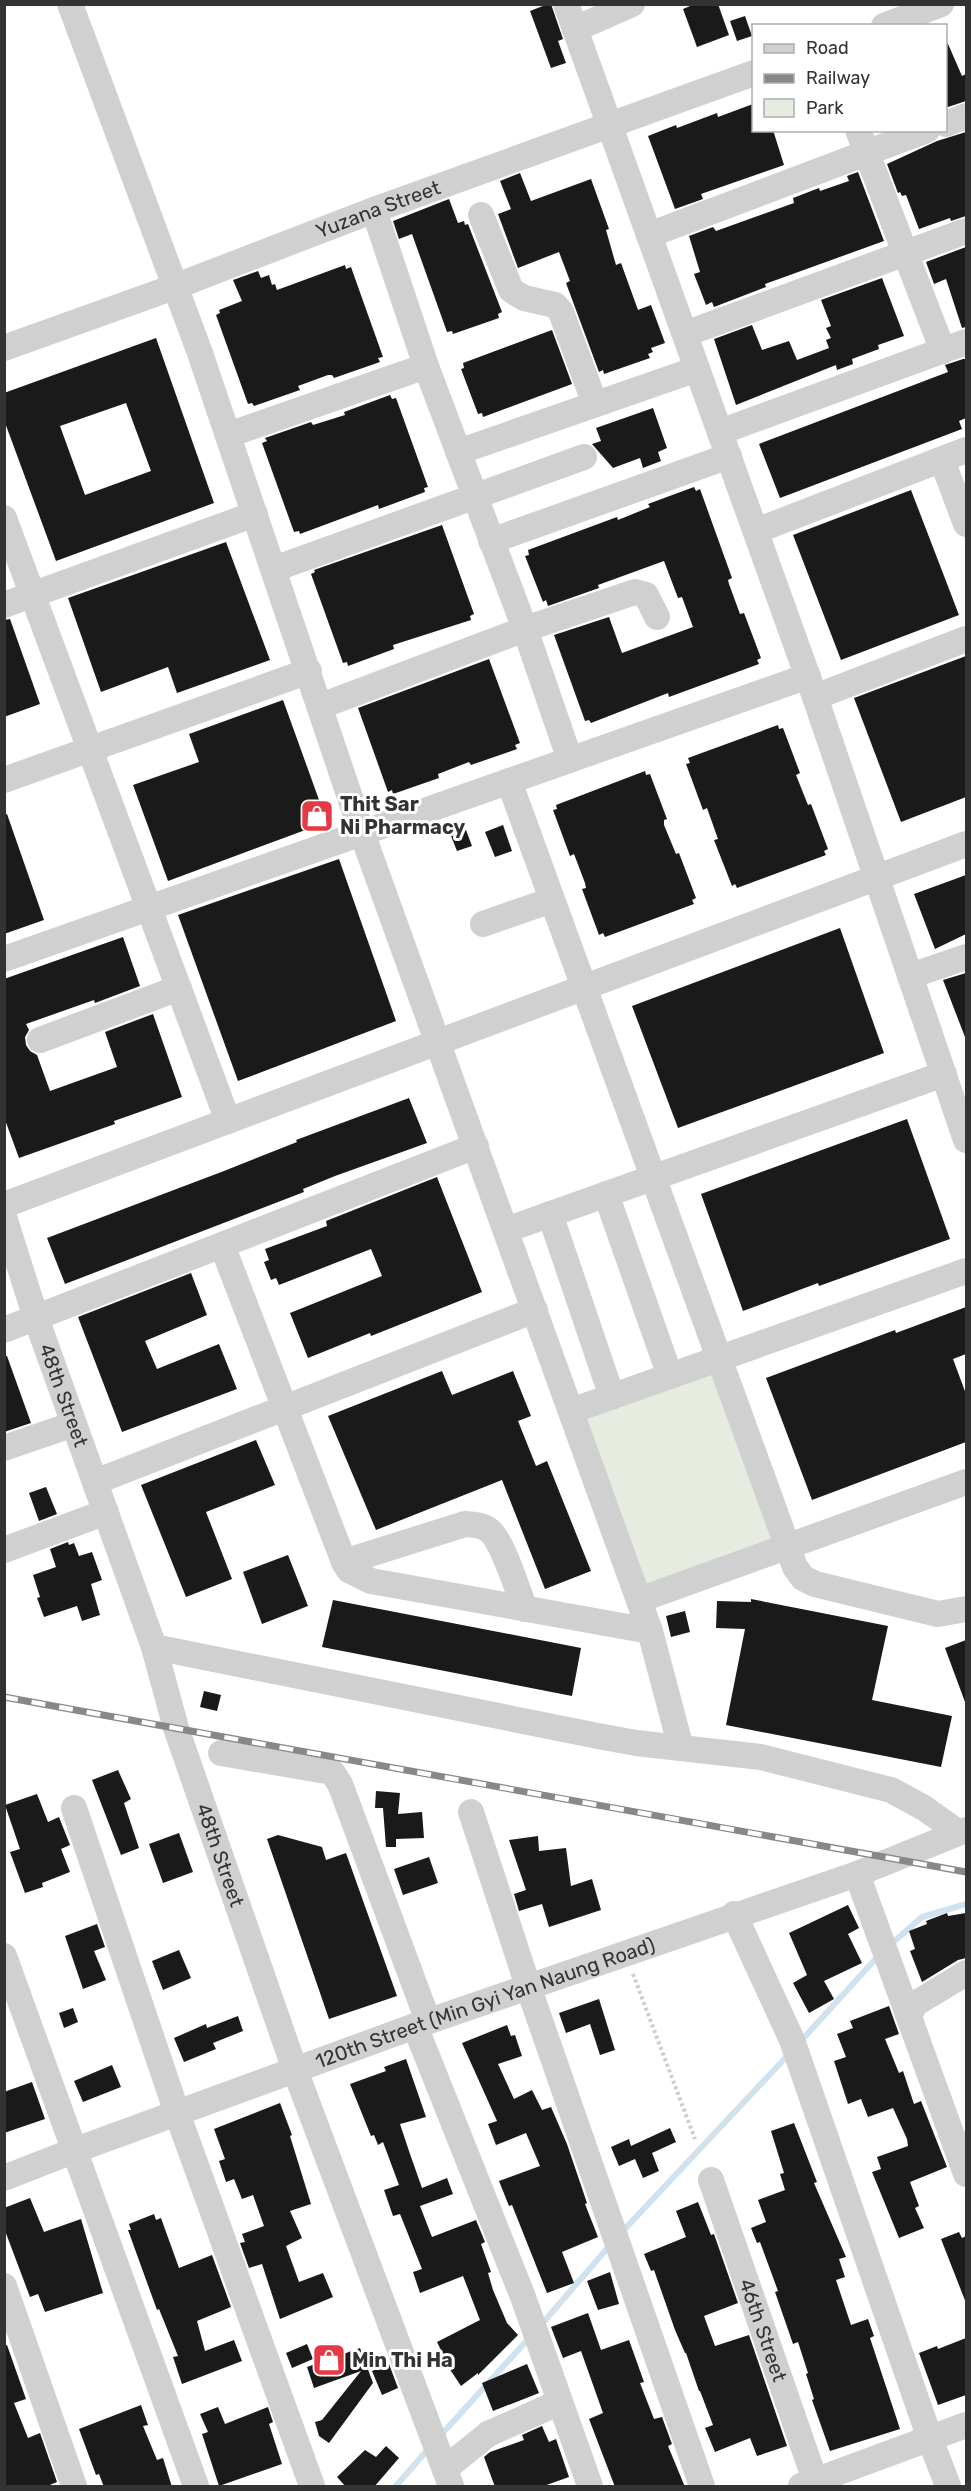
<svg xmlns="http://www.w3.org/2000/svg" width="971" height="2491" font-family="Rubik,sans-serif">
	<style>
		.green { fill: #e6ecdf }
		.lines { fill: none; stroke-linecap: round; stroke-linejoin: round }
		.stream { stroke: #cfe2ee; stroke-width: 6 }
		.building { fill: #1a1a1a; fill-rule: evenodd }
		.path { stroke: #cdcdcd; stroke-width: 4; stroke-dasharray: 3 3; stroke-linecap: butt }
		.minor { stroke: #d0d0d0; stroke-width: 26 }
		.rail-casing { stroke: #888; stroke-width: 7 }
		.rail { stroke: #fff; stroke-width: 4.5; stroke-dasharray: 14; stroke-linecap: butt }
		.labels { text-anchor: middle; stroke-width: 6; stroke-linejoin: round; paint-order: stroke }
		.street-label { font-size: 20px; fill: #333; stroke: #fff }
		.poi-label { font-size: 20px; font-weight: bold; fill: #333; stroke: #fff; text-anchor: start }
	</style>
	<rect width="100%" height="100%" fill="#fff"/>
	<polygon class="green" points="712,1371 773,1541 647,1589 585,1414"/>
	<g class="lines">
		<g class="stream">
			<polyline points="890,1945 922,1917 966,1904"/>
			<polyline points="800,2042 880,1954"/>
			<polyline points="622,2232 789,2054"/>
			<polyline points="541,2325 611,2244"/>
			<polyline points="440,2436 530,2337"/>
			<polyline points="396,2486 429,2448"/>
		</g>
	</g>
	<g class="building">
		<polygon points="548,4 551,4 563,39 558,41 566,63 551,68 530,11"/>
		<polygon points="695,4 718,4 729,35 697,47 683,9"/>
		<polygon points="745,16 752,36 737,41 730,21"/>
		<polygon points="945,37 962,76 966,74 966,101 945,108"/>
		<polygon points="753,104 753,130 773,130 784,165 701,194 703,199 675,209 648,136 676,125 677,128 717,113 718,117"/>
		<polygon points="966,132 966,216 951,221 950,218 919,229 906,195 902,196 900,192 898,193 887,164 937,141"/>
		<polygon points="858,172 884,241 765,284 766,287 714,307 712,302 706,305 694,274 700,272 689,236 713,227 716,231 794,203 793,198 819,188 820,191 849,181 847,176"/>
		<polygon points="520,173 531,201 591,179 609,229 606,230 616,265 621,263 638,310 651,305 665,343 651,348 653,352 648,354 650,358 604,374 603,370 599,372 566,283 570,281 559,252 518,268 498,214 511,209 500,181"/>
		<polygon points="449,199 458,223 464,221 465,225 468,224 502,312 498,314 499,318 453,334 452,331 447,332 412,234 399,239 393,221"/>
		<polygon points="966,247 966,327 962,328 946,279 934,284 926,262"/>
		<polygon points="345,265 346,269 351,267 383,357 378,358 380,362 334,378 332,375 328,375 298,386 300,390 254,406 252,403 248,404 216,315 220,313 219,310 242,301 233,280 258,271 261,278 269,275 272,285 275,284 277,290"/>
		<polygon points="882,278 904,336 878,345 879,349 852,359 853,364 837,370 836,365 736,405 714,339 752,325 762,350 789,341 797,360 829,348 826,340 831,338 826,328 831,326 821,300"/>
		<polygon points="552,330 572,384 483,417 482,413 478,414 461,369 464,368 463,363"/>
		<path d="M156,338L214,503L56,561L4,420V393ZM126,403L151,471L85,495L60,426Z"/>
		<polygon points="963,359 966,359 966,418 959,421 962,429 780,498 759,444 948,372 945,365"/>
		<polygon points="390,395 392,399 396,398 428,487 424,488 425,492 379,509 378,505 300,534 299,531 294,532 262,443 267,441 265,438 311,422 313,425 345,415 344,412"/>
		<polygon points="653,408 667,448 658,452 661,461 643,468 640,458 613,468 592,444 601,441 596,428"/>
		<polygon points="694,487 696,491 700,489 732,578 728,580 729,584 740,614 744,613 761,658 757,660 759,664 669,697 668,693 591,723 589,720 585,721 554,635 609,617 622,653 693,627 682,597 678,598 664,561 598,585 599,588 548,606 546,600 543,602 525,556 529,555 528,550 617,517 618,520 650,507 648,504"/>
		<polygon points="911,490 959,615 841,660 793,535"/>
		<polygon points="442,525 474,614 470,616 471,620 393,645 394,649 348,666 347,662 343,663 311,574 315,572 314,570"/>
		<polygon points="226,542 270,660 177,693 168,667 101,692 68,598"/>
		<polygon points="10,619 40,704 4,717 4,620"/>
		<polygon points="966,656 966,797 901,822 854,698"/>
		<polygon points="489,659 520,743 515,745 517,749 471,765 469,762 438,774 439,778 393,794 392,790 388,792 358,708"/>
		<polygon points="283,700 327,822 168,881 133,785 199,762 189,734"/>
		<polygon points="778,725 779,729 783,728 800,773 796,775 808,805 811,804 828,849 824,851 826,855 737,888 735,884 732,886 714,840 718,839 707,808 703,810 686,764 690,763 688,758"/>
		<polygon points="645,771 646,775 650,774 667,819 664,820 664,825 676,854 679,853 696,898 692,900 694,904 605,937 603,933 599,935 582,889 586,888 585,883 574,854 570,856 553,810 557,809 556,805"/>
		<polygon points="7,814 44,920 4,934 4,815"/>
		<polygon points="503,825 512,851 495,857 485,832"/>
		<polygon points="466,830 472,846 457,851 451,836"/>
		<polygon points="339,859 396,1021 238,1081 178,915"/>
		<polygon points="966,875 966,934 935,949 914,894"/>
		<polygon points="840,928 884,1053 678,1128 632,1006"/>
		<polygon points="123,937 140,986 95,1003 94,1000 26,1024 29,1030 25,1037 26,1045 30,1051 37,1055 50,1091 117,1067 105,1032 153,1014 182,1097 114,1121 115,1124 19,1158 4,1117 4,979"/>
		<polygon points="966,973 966,1037 965,1037 943,980"/>
		<polygon points="409,1098 427,1143 335,1176 303,1189 304,1192 65,1284 47,1238 224,1171 297,1142 296,1140"/>
		<polygon points="907,1119 950,1239 819,1286 818,1283 743,1311 701,1194"/>
		<polygon points="437,1177 482,1292 371,1336 370,1333 308,1358 290,1313 382,1276 371,1249 279,1285 276,1278 271,1280 264,1262 269,1260 265,1249 327,1226 326,1221"/>
		<polygon points="191,1273 207,1315 145,1341 157,1369 219,1344 237,1389 122,1432 78,1317"/>
		<polygon points="966,1307 966,1354 953,1359 966,1394 966,1442 812,1500 766,1378 895,1330 896,1333"/>
		<polygon points="4,1356 7,1356 31,1423 4,1432"/>
		<polygon points="442,1371 452,1395 513,1371 531,1416 518,1421 536,1466 547,1461 591,1571 545,1589 502,1480 376,1530 328,1416"/>
		<polygon points="256,1440 275,1485 206,1512 232,1579 186,1597 141,1485"/>
		<polygon points="46,1487 57,1514 39,1521 29,1493"/>
		<polygon points="68,1542 69,1545 74,1543 79,1556 92,1552 102,1580 91,1584 100,1615 82,1621 77,1606 44,1617 37,1598 40,1597 33,1575 56,1567 50,1549"/>
		<polygon points="288,1555 308,1606 262,1624 243,1572"/>
		<polygon points="751,1599 888,1626 872,1700 952,1716 941,1767 726,1725 745,1629 716,1628 717,1601 751,1602"/>
		<polygon points="333,1600 581,1648 572,1696 322,1647"/>
		<polygon points="685,1611 690,1632 671,1637 666,1616"/>
		<polygon points="966,1640 966,1702 965,1702 945,1648"/>
		<polygon points="204,1691 221,1695 217,1711 200,1707"/>
		<polygon points="118,1770 131,1799 124,1803 139,1848 121,1855 92,1780"/>
		<polygon points="376,1791 400,1793 398,1814 422,1812 424,1838 396,1839 396,1847 386,1847 383,1808 375,1808"/>
		<polygon points="37,1794 48,1822 59,1817 70,1845 61,1849 70,1872 42,1883 43,1887 25,1893 10,1852 20,1849 5,1805"/>
		<polygon points="179,1833 193,1872 163,1883 149,1844"/>
		<polygon points="278,1835 322,1847 326,1860 346,1853 397,1996 329,2019 267,1839"/>
		<polygon points="538,1836 539,1851 566,1848 571,1886 592,1879 601,1910 549,1927 542,1904 519,1911 514,1894 526,1890 509,1840"/>
		<polygon points="429,1857 438,1883 403,1895 394,1869"/>
		<polygon points="848,1905 859,1928 848,1934 862,1963 824,1981 834,1999 809,2013 793,1983 807,1975 789,1933"/>
		<polygon points="947,1913 948,1916 966,1913 966,1958 958,1960 922,1982 910,1951 915,1949 909,1931 927,1924 926,1921"/>
		<polygon points="97,1924 105,1947 94,1951 106,1980 83,1989 65,1936"/>
		<polygon points="179,1950 191,1978 163,1990 152,1961"/>
		<polygon points="599,1999 615,2050 600,2055 590,2024 566,2033 559,2013"/>
		<polygon points="889,2006 899,2034 885,2039 899,2073 903,2071 914,2104 921,2101 947,2167 910,2182 919,2206 915,2208 924,2228 899,2238 872,2172 881,2169 877,2157 908,2146 907,2139 893,2108 868,2117 861,2099 848,2104 834,2061 846,2057 837,2034 853,2028 850,2021"/>
		<polygon points="73,2008 78,2022 64,2028 59,2013"/>
		<polygon points="238,2016 243,2031 213,2043 216,2049 184,2062 174,2038 206,2024 207,2028"/>
		<polygon points="507,2025 511,2036 515,2035 522,2056 498,2064 514,2099 532,2090 542,2110 551,2107 567,2144 587,2203 585,2204 598,2237 562,2252 574,2283 547,2293 512,2205 509,2206 499,2181 540,2166 526,2133 496,2145 488,2124 497,2121 462,2043"/>
		<polygon points="406,2059 426,2117 400,2124 410,2154 422,2188 447,2178 453,2194 420,2206 432,2237 476,2220 485,2242 481,2244 491,2272 488,2273 493,2290 507,2323 518,2335 478,2375 478,2373 461,2386 451,2371 437,2342 480,2320 463,2276 420,2293 413,2272 422,2269 400,2214 393,2216 384,2190 399,2185 383,2142 378,2145 374,2135 371,2136 350,2084 386,2071 384,2067"/>
		<polygon points="112,2065 121,2087 83,2102 74,2081"/>
		<polygon points="32,2082 45,2119 4,2133 4,2092"/>
		<polygon points="280,2103 292,2135 290,2136 311,2204 290,2211 302,2238 286,2246 299,2282 323,2273 333,2297 280,2319 262,2264 249,2268 240,2243 245,2242 242,2234 264,2226 253,2195 242,2199 234,2179 226,2182 219,2161 225,2159 214,2129"/>
		<polygon points="794,2123 817,2182 814,2183 846,2257 839,2259 845,2277 836,2280 851,2325 868,2319 874,2336 870,2338 900,2429 830,2451 812,2400 814,2399 806,2374 808,2373 798,2342 793,2344 775,2292 778,2291 760,2242 757,2243 751,2228 766,2222 758,2200 785,2190 780,2174 784,2173 771,2131"/>
		<polygon points="670,2128 676,2142 652,2153 659,2171 643,2178 635,2159 619,2166 611,2147 629,2139 631,2146"/>
		<polygon points="30,2198 44,2232 81,2219 103,2293 45,2312 38,2294 30,2297 4,2228 4,2208"/>
		<polygon points="698,2202 711,2235 714,2234 738,2303 704,2316 715,2346 749,2335 787,2446 757,2456 750,2438 715,2452 705,2428 713,2425 700,2391 699,2391 686,2353 685,2353 675,2330 654,2270 651,2271 644,2254 686,2237 676,2211"/>
		<polygon points="154,2214 156,2220 161,2218 179,2268 212,2255 231,2307 197,2321 205,2351 234,2340 242,2361 182,2384 173,2357 178,2356 159,2309 157,2310 128,2230 131,2230 129,2224"/>
		<polygon points="959,2232 962,2238 966,2236 966,2303 941,2239"/>
		<polygon points="610,2272 619,2304 598,2310 587,2281"/>
		<polygon points="588,2313 601,2350 629,2340 644,2382 640,2383 654,2419 662,2417 672,2444 668,2446 685,2487 615,2487 589,2419 603,2413 581,2351 563,2358 551,2327"/>
		<polygon points="966,2338 966,2395 938,2405 919,2353 937,2346 938,2349"/>
		<polygon points="307,2344 313,2359 292,2368 286,2353"/>
		<polygon points="7,2345 26,2399 14,2403 28,2438 40,2433 57,2482 45,2487 4,2487 4,2346"/>
		<polygon points="360,2348 373,2383 329,2443 319,2436 315,2422 322,2420 361,2371 314,2388 307,2367"/>
		<polygon points="389,2364 398,2388 382,2395 372,2371"/>
		<polygon points="527,2364 539,2393 493,2411 482,2383"/>
		<polygon points="141,2405 148,2425 143,2426 157,2460 163,2458 172,2487 104,2487 99,2474 96,2475 79,2429"/>
		<polygon points="218,2407 225,2424 268,2407 273,2422 269,2424 282,2464 219,2486 202,2434 208,2432 200,2414"/>
		<polygon points="542,2426 549,2442 556,2439 569,2477 541,2487 495,2487 484,2457 490,2452 524,2440 522,2435"/>
		<polygon points="386,2446 399,2458 374,2487 346,2487 337,2477 365,2450 376,2457"/>
	</g>
	<g class="lines">
		<polyline class="path" points="633,1974 695,2139"/>
		<g class="minor">
			<polyline points="70,4 200,353 362,833 650,1631 681,1748"/>
			<polyline points="566,4 815,697 966,1140"/>
			<polyline points="884,26 941,4"/>
			<polyline points="575,29 632,4"/>
			<polyline points="946,124 966,116"/>
			<polyline points="858,130 943,351"/>
			<polyline points="374,210 426,366 525,629 570,760"/>
			<polyline points="481,215 511,290 524,298 555,305 561,312 595,404"/>
			<polyline points="649,235 927,130"/>
			<polyline points="685,334 966,231"/>
			<path id="s1" d="M4,348L174,287L374,210L754,73"/>
			<polyline points="720,432 966,342"/>
			<polyline points="228,435 426,366"/>
			<polyline points="458,452 697,369"/>
			<polyline points="942,460 966,524"/>
			<polyline points="4,518 228,1121"/>
			<polyline points="756,531 966,450"/>
			<polyline points="491,541 729,456"/>
			<polyline points="274,569 584,457"/>
			<polyline points="4,605 255,514"/>
			<polyline points="815,697 966,639"/>
			<polyline points="321,706 525,629 635,592 646,595 657,617"/>
			<polyline points="4,780 309,671"/>
			<polyline points="509,781 795,1567 803,1578 815,1584 938,1614 966,1609"/>
			<polyline points="483,924 552,900"/>
			<polyline points="4,959 808,676"/>
			<polyline points="910,976 966,957"/>
			<polyline points="40,1040 179,988"/>
			<polyline points="606,1194 670,1376"/>
			<polyline points="4,1205 966,844"/>
			<polyline points="550,1214 612,1397"/>
			<path id="s2" d="M4,1217L36,1318L154,1647L176,1728L295,2070L451,2486"/>
			<polyline points="506,1230 944,1074"/>
			<polyline points="222,1245 344,1562 349,1570 371,1581 650,1631"/>
			<polyline points="4,1330 476,1146"/>
			<polyline points="571,1411 966,1271"/>
			<polyline points="4,1448 74,1424"/>
			<polyline points="95,1482 535,1310"/>
			<polyline points="4,1550 106,1512"/>
			<path d="M344,1562L465,1524C475,1525 485,1525 492,1533C505,1548 517,1589 525,1609"/>
			<polyline points="639,1600 966,1482"/>
			<polyline points="154,1647 598,1736 636,1743 761,1757 891,1790 924,1808 958,1832"/>
			<polyline points="221,1753 332,1772 340,1784 428,2021"/>
			<polyline points="74,1808 177,2113 312,2486"/>
			<polyline points="471,1812 528,1986 702,2486"/>
			<polyline points="857,1874 966,2174"/>
			<polyline points="734,1914 792,2040 930,2439 948,2486"/>
			<polyline points="4,1956 196,2486"/>
			<polyline points="909,2016 915,2004 966,1973"/>
			<polyline points="415,2026 523,2297 590,2486"/>
			<path id="s3" d="M4,2178L73,2151L415,2026L857,1874L966,1830"/>
			<path id="s4" d="M711,2180L817,2486"/>
			<polyline points="4,2286 74,2486"/>
			<polyline points="445,2469 488,2434 560,2402"/>
			<polyline points="801,2486 966,2425"/>
		</g>
		<defs>
			<polyline id="rail" points="4,1697 966,1872"/>
		</defs>
		<use href="#rail" class="rail-casing"/>
		<use href="#rail" class="rail"/>
	</g>
	<defs>
		<symbol id="shop-square" viewBox="-11 -11 22 22"><rect x="-9" y="-9" width="18" height="18" rx="4" fill="#e63946" stroke="#fff"/><path d="M-5-2.5h2.3a2.7 3.5 0 0 1 5.4 0H5L5.5 6h-11ZM-1.5-2.5h3a1.5 2.3 0 0 0-3 0Z" fill="#fff"/></symbol>
	</defs>
	<g fill-rule="evenodd">
		<use href="#shop-square" x="298" y="797" width="38" height="38"/>
		<use href="#shop-square" x="310" y="2341" width="38" height="38"/>
	</g>
	<g class="labels">
		<g class="street-label">
			<text dy="7" stroke="none"><textPath href="#s1" startOffset="399">Yuzana Street</textPath></text>
			<text dy="7" stroke="none"><textPath href="#s2" startOffset="188">48th Street</textPath></text>
			<text dy="7" stroke="none"><textPath href="#s2" startOffset="674">48th Street</textPath></text>
			<text dy="7" stroke="none"><textPath href="#s3" startOffset="512">120th Street (Min Gyi Yan Naung Road)</textPath></text>
			<text dy="7" stroke="none"><textPath href="#s4" startOffset="159">46th Street</textPath></text>
		</g>
		<g class="poi-label">
			<text x="340" y="811">Thit Sar<tspan x="340" dy="23">Ni Pharmacy</tspan></text>
			<text x="352" y="2367">Min Thi Ha</text>
		</g>
	</g>
	<rect width="971" height="2491" fill="none" stroke="#333333" stroke-width="12"/>
	<rect x="752" y="24" width="195" height="108" fill="#ffffff" stroke="#adadad" stroke-width="1.5"/>
	<rect x="764" y="44" width="30" height="9" fill="#d0d0d0" stroke="#adadad" stroke-width="1.5"/>
	<text x="806" y="54" font-size="18" fill="#333333">Road</text>
	<rect x="764" y="74" width="30" height="9" fill="#888888" stroke="#adadad" stroke-width="1.5"/>
	<text x="806" y="84" font-size="18" fill="#333333">Railway</text>
	<rect x="764" y="99" width="30" height="18" fill="#e6ecdf" stroke="#adadad" stroke-width="1.5"/>
	<text x="806" y="114" font-size="18" fill="#333333">Park</text>
</svg>
